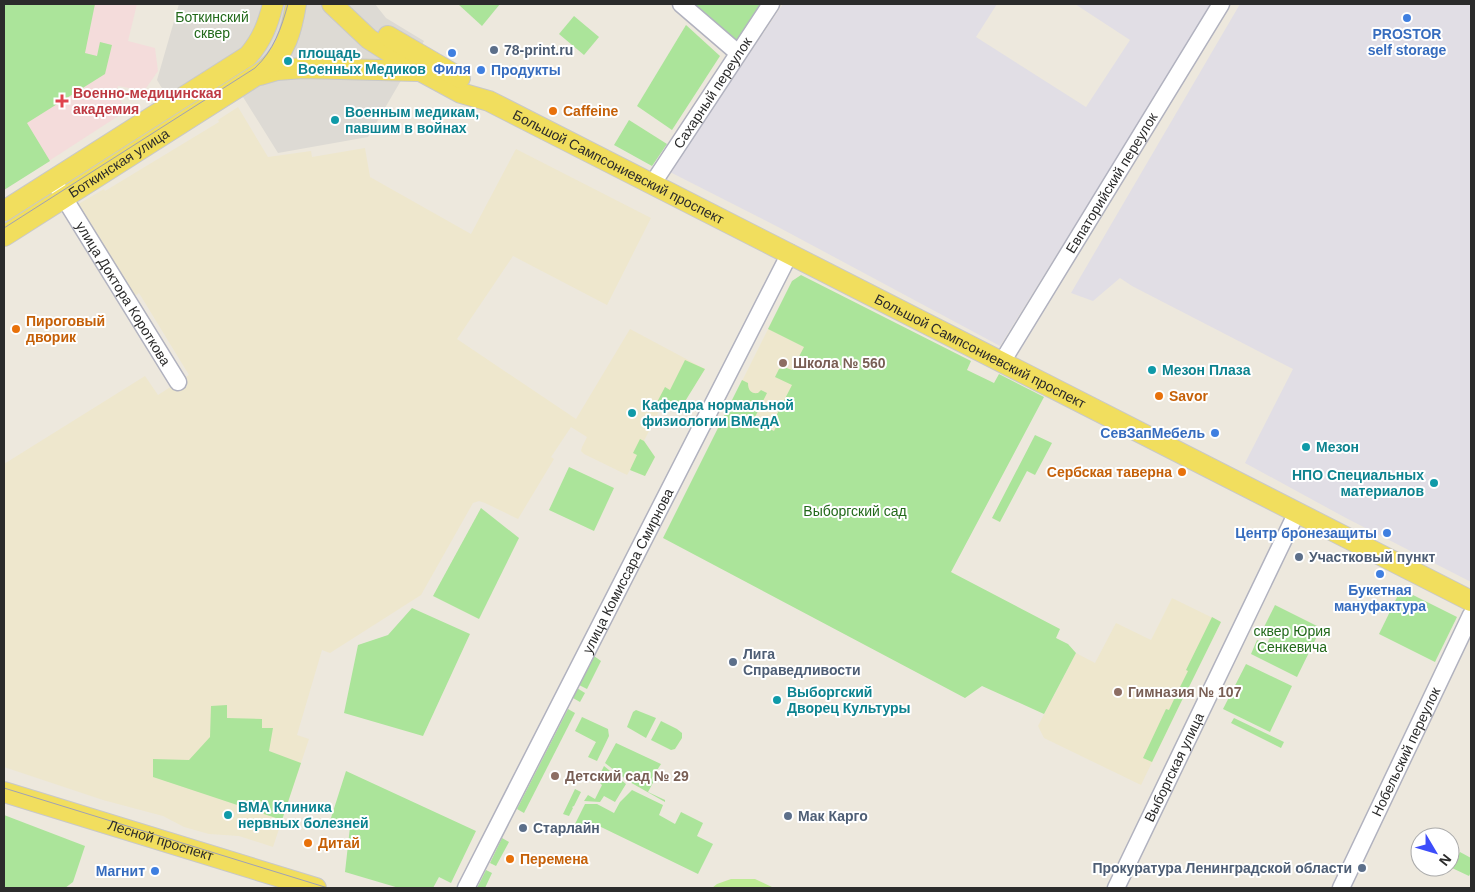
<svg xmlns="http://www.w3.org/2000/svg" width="1475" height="892" font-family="Arial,sans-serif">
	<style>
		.industrial { fill: #e1dee5 }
		.education { fill: #eee7cd }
		.medical { fill: #f4dcdb }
		.green { fill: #abe49a }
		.pitch { fill: #beeb95 }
		.plaza { fill: #dddad4 }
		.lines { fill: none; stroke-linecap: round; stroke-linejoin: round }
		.minor-casing { stroke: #b1b2bf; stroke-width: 19 }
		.major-casing { stroke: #c8c8c8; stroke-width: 22 }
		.minor { stroke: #fff; stroke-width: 16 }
		.major { stroke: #f1de5e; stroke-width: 20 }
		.tram { stroke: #a0a1b5; stroke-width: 1 }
		.shop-dot { fill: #3f7fe0; stroke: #fff; stroke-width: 2 }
		.service-dot { fill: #5c6f8a; stroke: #fff; stroke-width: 2 }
		.culture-dot { fill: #0f9aa8; stroke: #fff; stroke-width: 2 }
		.health-dot { fill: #e0444e; stroke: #fff; stroke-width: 2 }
		.food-dot { fill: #e8710a; stroke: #fff; stroke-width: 2 }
		.education-dot { fill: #8d6e63; stroke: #fff; stroke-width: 2 }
		.labels { text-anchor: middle; stroke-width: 4; stroke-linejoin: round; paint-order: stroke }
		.park-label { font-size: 14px; fill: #22691a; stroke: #fff }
		.shop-label { font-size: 14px; font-weight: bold; fill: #366cbe; stroke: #fff }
		.service-label { font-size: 14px; font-weight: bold; fill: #4e5e75; stroke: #fff; text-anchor: start }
		.culture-label { font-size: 14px; font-weight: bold; fill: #0d838f; stroke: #fff; text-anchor: start }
		.health-label { font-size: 14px; font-weight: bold; fill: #be3a42; stroke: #fff; text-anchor: start }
		.street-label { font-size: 14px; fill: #2b2b2b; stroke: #fff }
		.food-label { font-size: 14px; font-weight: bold; fill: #c56008; stroke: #fff; text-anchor: start }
		.education-label { font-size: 14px; font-weight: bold; fill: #785e54; stroke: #fff; text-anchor: start }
	</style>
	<rect width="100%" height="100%" fill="#ede8dd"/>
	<g class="industrial">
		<polygon points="783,4 997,4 976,37 1086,107 1130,40 1075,4 1212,4 1000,346 780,228 670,172"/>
		<polygon points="1240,4 1471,4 1471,582 1346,518 1245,463 1293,369 1132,286 1120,278 1093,301 1071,293"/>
	</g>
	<g class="education">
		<polygon points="238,107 268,157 311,151 312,157 365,148 370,177 471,234 516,149 651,218 607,305 513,256 457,339 576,419 630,329 705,369 684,403 659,411 644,441 655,457 645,476 630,470 627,475 584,454 581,451 582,447 587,437 571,427 551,457 554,459 518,519 485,503 479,501 473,503 421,595 330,653 322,650 297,735 309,739 273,847 239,836 209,834 184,827 163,816 103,800 4,767 4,464 145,376 158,395 189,375 139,293 133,297 77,205 104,189 105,191 219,122 218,120"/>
		<polygon points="774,317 822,341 779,435 728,409"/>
		<polygon points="1172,598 1221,622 1187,691 1182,689 1179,694 1184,696 1141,785 1044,738 1038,726 1076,653 1095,663 1116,623 1151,640"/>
	</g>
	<polygon class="medical" points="4,4 137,4 128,41 155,48 158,71 144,91 118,86 116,92 126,111 4,190"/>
	<g class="green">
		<polygon points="4,4 95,4 85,53 97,56 100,42 112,45 105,74 27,123 50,161 4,190"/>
		<polygon points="458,4 500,4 482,26"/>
		<polygon points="690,4 762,4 738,39 735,41"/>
		<polygon points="574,16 599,37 584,55 559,34"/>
		<polygon points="686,25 720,56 672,130 637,106"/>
		<polygon points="629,120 667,144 652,166 614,145"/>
		<path d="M801,275L971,361L967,370L994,383L999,374L1044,397L951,572L1060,629L1056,638L1068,644L1076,653L1044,714L982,686L965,698L663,538L742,380L748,383C748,390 751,394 758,393L761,390L767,393L753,421L774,431L777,425L773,422L792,385L775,377L779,369L784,367L792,370L804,347L768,329L792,281Z"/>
		<polygon points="685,360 705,369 684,403 659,411 654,408 665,387 670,390"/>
		<polygon points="1035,435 1052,443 1035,475 1027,471 1000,522 992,518"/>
		<polygon points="640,439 644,441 655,457 645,476 630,470 637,455 633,453"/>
		<polygon points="569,467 614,488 594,531 549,510"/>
		<polygon points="481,508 519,538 479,619 433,596"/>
		<polygon points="1401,589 1457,617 1435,662 1379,634"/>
		<polygon points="1275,605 1321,628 1297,677 1251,654 1257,640 1267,644 1272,633 1263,629"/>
		<polygon points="412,608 470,634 423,736 344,713 358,645 388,635"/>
		<polygon points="1212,617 1221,622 1187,691 1180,687 1188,671 1186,670"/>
		<polygon points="594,656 601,661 587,689 579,685"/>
		<polygon points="1246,664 1292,686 1270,732 1223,709"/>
		<polygon points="577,688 585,693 580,702 573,698"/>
		<polygon points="1177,693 1184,696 1152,762 1143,758 1166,709 1169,710"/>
		<polygon points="227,705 227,718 262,719 262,728 273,728 269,751 301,763 282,820 153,777 153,759 189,760 210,737 211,706"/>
		<polygon points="568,709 575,713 524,813 517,809"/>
		<polygon points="636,710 656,718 646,738 627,727 633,712"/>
		<polygon points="582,717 608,729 609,736 597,761 588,757 596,742 575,731"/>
		<polygon points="1234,718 1284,742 1281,748 1231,723"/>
		<polygon points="661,721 677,729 682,733 682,738 675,749 671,750 651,740"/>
		<polygon points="616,743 661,764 652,778 654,781 648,792 665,800 665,802 628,781 605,763"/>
		<polygon points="604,766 626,784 615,802 604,796 600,802 584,801 588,795 595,799 602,785 597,780"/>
		<polygon points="346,771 476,831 451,883 439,877 433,888 399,888 345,872 350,827 330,821"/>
		<polygon points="575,789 581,792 574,806 572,807 573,808 569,816 563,814"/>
		<polygon points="632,790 663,805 659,815 675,824 681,812 703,823 697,836 713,844 698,874 601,827 594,825 573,828 585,804 597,804 614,813 620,802"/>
		<polygon points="4,815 85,846 73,882 65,888 4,888"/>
		<polygon points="502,838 509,842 496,866 490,863"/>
		<polygon points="1460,852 1471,858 1471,872 1469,876 1452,868"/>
		<polygon points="486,870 492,873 485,888 477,888"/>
	</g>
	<polygon class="pitch" points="731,879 755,879 774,888 712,888 717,884"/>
	<polygon class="plaza" points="179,4 375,4 386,18 424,41 368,137 278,153 243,97 188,131 157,80"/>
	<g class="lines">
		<defs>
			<g id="minor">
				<polyline points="681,4 738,53"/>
				<path id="s1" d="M653,183L771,4"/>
				<path id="s2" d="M58,188L178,382"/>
				<path id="s3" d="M1002,362L1221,4"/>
				<path id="s4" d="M466,888L790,253"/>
				<path id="s5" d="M1116,888L1297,512"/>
				<path id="s6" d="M1341,888L1471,615"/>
			</g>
			<g id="major">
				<path id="s7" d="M332,4L369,39L413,67L461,93L489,101L1471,601"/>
				<polyline points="388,36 460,78"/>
				<polyline points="260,75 277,70 303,68 417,71"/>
				<path d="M4,211L248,56C262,40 268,24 273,4"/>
				<path id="s8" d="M4,236L265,70C286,53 292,29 296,4"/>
				<path id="s9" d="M4,792L316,888"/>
			</g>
		</defs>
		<use href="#minor" class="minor-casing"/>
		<use href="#major" class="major-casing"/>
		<use href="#minor" class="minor"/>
		<use href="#major" class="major"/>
		<g class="tram">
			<path d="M4,228L255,68C274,50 281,29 288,4"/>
			<polyline points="4,788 328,888"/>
		</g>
	</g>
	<g class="shop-dot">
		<circle cx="1407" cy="18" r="5"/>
		<circle cx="452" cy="53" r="5"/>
		<circle cx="481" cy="70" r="5"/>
		<circle cx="1215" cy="433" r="5"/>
		<circle cx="1387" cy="533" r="5"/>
		<circle cx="1380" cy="574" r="5"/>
		<circle cx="155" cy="871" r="5"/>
	</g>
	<g class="service-dot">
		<circle cx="494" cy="50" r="5"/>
		<circle cx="1299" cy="557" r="5"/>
		<circle cx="733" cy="662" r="5"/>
		<circle cx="788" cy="816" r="5"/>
		<circle cx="523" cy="828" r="5"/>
		<circle cx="1362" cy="868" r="5"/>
	</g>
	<g class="culture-dot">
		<circle cx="288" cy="61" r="5"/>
		<circle cx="335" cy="120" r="5"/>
		<circle cx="1152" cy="370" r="5"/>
		<circle cx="632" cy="413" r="5"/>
		<circle cx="1306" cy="447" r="5"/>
		<circle cx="1434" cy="483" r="5"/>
		<circle cx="777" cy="700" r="5"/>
		<circle cx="228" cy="815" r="5"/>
	</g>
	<path class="health-dot" d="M59.5 93.5h5v5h5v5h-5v5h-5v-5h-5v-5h5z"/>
	<g class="food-dot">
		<circle cx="553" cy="111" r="5"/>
		<circle cx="16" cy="329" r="5"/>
		<circle cx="1159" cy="396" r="5"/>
		<circle cx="1182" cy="472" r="5"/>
		<circle cx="308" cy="843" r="5"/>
		<circle cx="510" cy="859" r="5"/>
	</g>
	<g class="education-dot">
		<circle cx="783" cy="363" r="5"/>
		<circle cx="1118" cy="692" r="5"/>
		<circle cx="555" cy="776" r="5"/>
	</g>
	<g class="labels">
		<g class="park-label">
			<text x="212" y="22">Боткинский<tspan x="212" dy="16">сквер</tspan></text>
			<text x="855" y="516">Выборгский сад</text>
			<text x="1292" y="636">сквер Юрия<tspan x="1292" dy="16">Сенкевича</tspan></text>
		</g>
		<g class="shop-label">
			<text x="1407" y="39">PROSTOR<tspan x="1407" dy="16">self storage</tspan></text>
			<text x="452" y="74">Филя</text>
			<text x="491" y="75" text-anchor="start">Продукты</text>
			<text x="1205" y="438" text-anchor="end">СевЗапМебель</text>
			<text x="1377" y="538" text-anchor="end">Центр бронезащиты</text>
			<text x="1380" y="595">Букетная<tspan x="1380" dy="16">мануфактура</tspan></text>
			<text x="145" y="876" text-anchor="end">Магнит</text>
		</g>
		<g class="service-label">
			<text x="504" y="55">78-print.ru</text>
			<text x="1309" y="562">Участковый пункт</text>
			<text x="743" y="659">Лига<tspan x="743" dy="16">Справедливости</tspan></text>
			<text x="798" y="821">Мак Карго</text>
			<text x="533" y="833">Старлайн</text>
			<text x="1352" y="873" text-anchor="end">Прокуратура Ленинградской области</text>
		</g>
		<g class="culture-label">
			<text x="298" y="58">площадь<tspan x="298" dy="16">Военных Медиков</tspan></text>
			<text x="345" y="117">Военным медикам,<tspan x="345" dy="16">павшим в войнах</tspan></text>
			<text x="1162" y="375">Мезон Плаза</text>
			<text x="642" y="410">Кафедра нормальной<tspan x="642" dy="16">физиологии ВМедА</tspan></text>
			<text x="1316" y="452">Мезон</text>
			<text x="1424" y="480" text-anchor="end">НПО Специальных<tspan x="1424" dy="16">материалов</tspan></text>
			<text x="787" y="697">Выборгский<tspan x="787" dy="16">Дворец Культуры</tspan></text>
			<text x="238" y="812">ВМА Клиника<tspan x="238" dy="16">нервных болезней</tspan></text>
		</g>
		<g class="health-label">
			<text x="73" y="98">Военно-медицинская<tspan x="73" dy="16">академия</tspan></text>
		</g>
		<g class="street-label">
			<text dy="5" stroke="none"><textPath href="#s1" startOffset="108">Сахарный переулок</textPath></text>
			<text dy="5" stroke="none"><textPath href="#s8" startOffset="136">Боткинская улица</textPath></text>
			<text dy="5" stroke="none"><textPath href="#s7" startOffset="332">Большой Сампсониевский проспект</textPath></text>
			<text dy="5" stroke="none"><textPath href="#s3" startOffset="210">Евпаторийский переулок</textPath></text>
			<text dy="5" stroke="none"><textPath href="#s2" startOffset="124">улица Доктора Короткова</textPath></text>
			<text dy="5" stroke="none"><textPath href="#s7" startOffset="738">Большой Сампсониевский проспект</textPath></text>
			<text dy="5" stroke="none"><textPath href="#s4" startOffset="356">улица Комиссара Смирнова</textPath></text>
			<text dy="5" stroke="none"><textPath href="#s6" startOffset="151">Нобельский переулок</textPath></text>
			<text dy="5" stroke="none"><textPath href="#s5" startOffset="134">Выборгская улица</textPath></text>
			<text dy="5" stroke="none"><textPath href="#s9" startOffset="164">Лесной проспект</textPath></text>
		</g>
		<g class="food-label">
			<text x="563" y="116">Caffeine</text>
			<text x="26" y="326">Пироговый<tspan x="26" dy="16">дворик</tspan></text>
			<text x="1169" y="401">Savor</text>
			<text x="1172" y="477" text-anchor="end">Сербская таверна</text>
			<text x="318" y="848">Дитай</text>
			<text x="520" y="864">Перемена</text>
		</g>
		<g class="education-label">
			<text x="793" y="368">Школа № 560</text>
			<text x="1128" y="697">Гимназия № 107</text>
			<text x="565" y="781">Детский сад № 29</text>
		</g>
	</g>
	<rect width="1475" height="892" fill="none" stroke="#2b2b2b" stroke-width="10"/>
	<g transform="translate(1435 852) rotate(128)"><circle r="24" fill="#ffffff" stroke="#aaaaaa"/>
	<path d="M0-4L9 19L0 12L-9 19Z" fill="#3d4dfa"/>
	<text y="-8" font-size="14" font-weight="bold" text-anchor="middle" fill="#2b2b2b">N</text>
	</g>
</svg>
